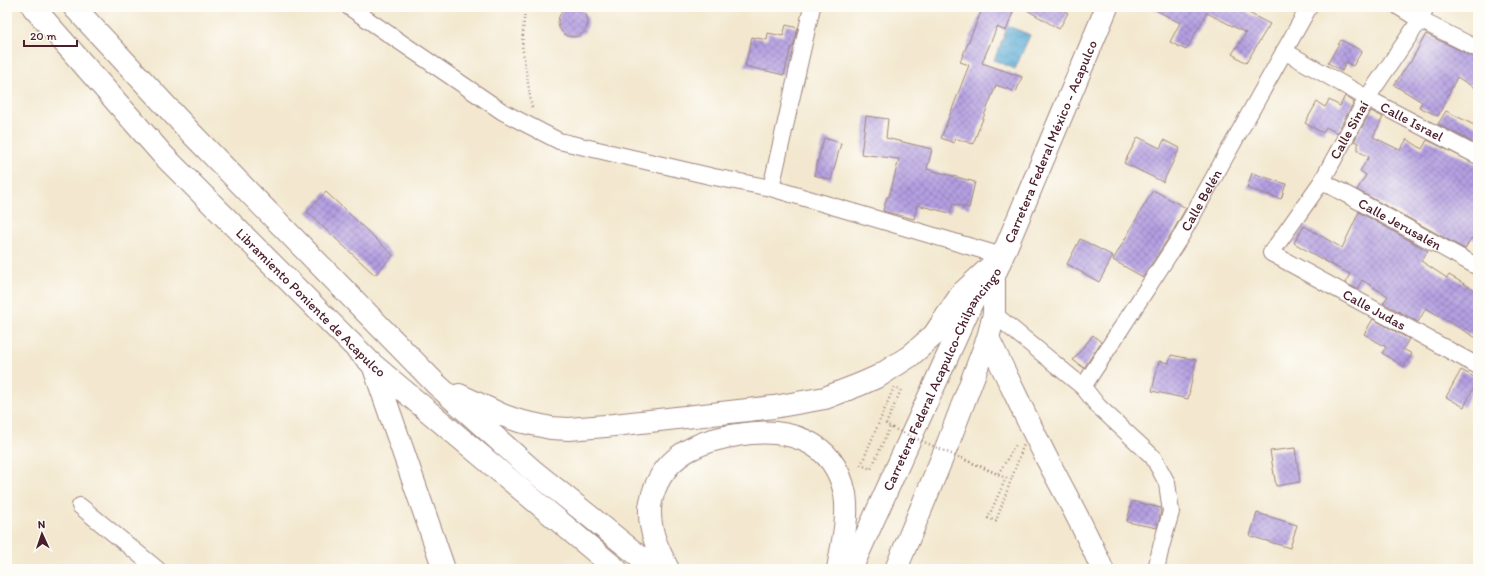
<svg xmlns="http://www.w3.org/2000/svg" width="1485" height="576" font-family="Itim,sans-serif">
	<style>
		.water { fill: url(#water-waves); stroke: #536580 }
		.building { fill: url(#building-cross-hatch) }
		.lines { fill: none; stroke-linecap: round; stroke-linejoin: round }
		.street-casing { stroke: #9e847d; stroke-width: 18 }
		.primary-casing { stroke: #9e847d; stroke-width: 24 }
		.highway-casing { stroke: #9e847d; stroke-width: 24 }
		.path { stroke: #9e847d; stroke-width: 2.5; stroke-dasharray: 1 3; stroke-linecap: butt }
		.street { stroke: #fff; stroke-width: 16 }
		.primary { stroke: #fff; stroke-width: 22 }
		.highway { stroke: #fff; stroke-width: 22 }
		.path-bridge { stroke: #9e847d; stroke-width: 2.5; stroke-dasharray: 1 3; stroke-linecap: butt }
		.labels { text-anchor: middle; stroke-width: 3; stroke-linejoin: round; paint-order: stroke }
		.street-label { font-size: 14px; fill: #4a1f2b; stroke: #fdfcf7 }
	</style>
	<defs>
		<pattern id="water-waves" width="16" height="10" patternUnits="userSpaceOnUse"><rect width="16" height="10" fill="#5cabd6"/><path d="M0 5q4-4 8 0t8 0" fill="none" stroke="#4e8bae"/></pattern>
		<pattern id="building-cross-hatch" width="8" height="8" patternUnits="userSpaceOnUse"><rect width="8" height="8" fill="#b39fe1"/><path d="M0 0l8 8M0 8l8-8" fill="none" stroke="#9481b7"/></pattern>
	</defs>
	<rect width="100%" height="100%" fill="#fdfcf7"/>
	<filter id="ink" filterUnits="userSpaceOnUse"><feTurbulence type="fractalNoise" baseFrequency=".025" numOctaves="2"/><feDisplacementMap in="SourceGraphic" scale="8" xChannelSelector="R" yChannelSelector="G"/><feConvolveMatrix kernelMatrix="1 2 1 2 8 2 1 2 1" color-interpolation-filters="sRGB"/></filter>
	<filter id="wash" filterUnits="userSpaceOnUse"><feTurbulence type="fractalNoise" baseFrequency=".012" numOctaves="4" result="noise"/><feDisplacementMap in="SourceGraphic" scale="16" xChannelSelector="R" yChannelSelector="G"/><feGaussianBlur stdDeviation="0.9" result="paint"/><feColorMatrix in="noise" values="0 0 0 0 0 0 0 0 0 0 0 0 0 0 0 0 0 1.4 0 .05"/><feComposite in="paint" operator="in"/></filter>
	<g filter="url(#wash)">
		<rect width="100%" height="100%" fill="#f3e8cf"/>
		<polygon class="water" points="1008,26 1030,35 1015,69 994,60"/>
		<g id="blocks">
			<g class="building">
				<circle cx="573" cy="22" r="15"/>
				<polygon points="983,7 1015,7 1006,31 997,27 982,63 1022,77 1016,92 996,85 973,144 955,138 954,143 941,138 969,65 960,62"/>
				<polygon points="1022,7 1059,7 1068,13 1059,29"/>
				<polygon points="1150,7 1237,7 1270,24 1246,63 1232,54 1246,33 1207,13 1186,50 1170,42 1180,23"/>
				<polygon points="786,25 798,28 793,47 791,47 784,75 745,66 752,37 767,40 768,33 783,36"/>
				<polygon points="1426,34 1478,59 1478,90 1457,77 1438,116 1419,107 1422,102 1394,85 1409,63 1410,63"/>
				<polygon points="1341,40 1362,51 1353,66 1346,62 1342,71 1328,63"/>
				<polygon points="1345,96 1354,102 1337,133 1326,127 1323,133 1305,123 1317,102 1325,107 1329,100 1340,106"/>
				<polygon points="1371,111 1383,117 1373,137 1400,150 1407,139 1422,149 1427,140 1478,165 1478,242 1471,238 1465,249 1357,190 1366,175 1360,171 1369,157 1358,151 1358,143 1354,141"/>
				<polygon points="1446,111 1478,127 1478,145 1438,124"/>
				<polygon points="866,116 888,119 886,138 932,149 927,169 975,182 969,208 953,204 950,213 917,205 914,219 883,211 887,197 889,197 899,159 861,154"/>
				<polygon points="1138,137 1160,148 1164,140 1180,148 1163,182 1124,163"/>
				<polygon points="824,138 841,143 831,180 814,175"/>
				<polygon points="1252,173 1286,184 1281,199 1247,188"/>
				<polygon points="1153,190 1186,208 1173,231 1143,277 1113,260"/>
				<polygon points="326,192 393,255 375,275 307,212"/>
				<polygon points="1359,212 1428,251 1421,261 1447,278 1449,275 1478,292 1478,339 1426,308 1418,322 1383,303 1388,296 1362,280 1357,289 1345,283 1350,274 1332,265 1294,243 1304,226 1342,248"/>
				<polygon points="1080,239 1113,256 1099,282 1067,264"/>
				<polygon points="1373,319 1409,339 1403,349 1412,354 1404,367 1382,353 1386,347 1364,334"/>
				<polygon points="1093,335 1101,342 1084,368 1073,360"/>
				<polygon points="1171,355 1196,360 1188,399 1152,391 1159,361 1169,363"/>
				<polygon points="1461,370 1478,379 1464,407 1446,397"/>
				<polygon points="1295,448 1300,482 1276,486 1270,451"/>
				<polygon points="1132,501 1161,508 1161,511 1157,528 1127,522"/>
				<polygon points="1257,513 1297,525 1290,548 1250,536"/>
			</g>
		</g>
	</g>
	<g filter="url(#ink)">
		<use href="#blocks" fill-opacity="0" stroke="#9e847d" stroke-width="1"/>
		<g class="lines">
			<defs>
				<g id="street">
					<polyline points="349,7 503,112 559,141 714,177 771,188 1002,256"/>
					<polyline points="1399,7 1420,20 1478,49"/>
					<path id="s1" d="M1426,7L1420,20L1367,98L1322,181L1271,253L1478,366"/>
					<path id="s2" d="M1284,51L1367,98L1478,156"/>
					<path id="s3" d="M1322,181L1478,267"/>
					<polyline points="771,188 812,7"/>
					<polyline points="994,314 1083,387 1098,406 1153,457 1167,483 1171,512 1161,547 1157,565 1158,569"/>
					<path id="s4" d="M1083,387L1181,236L1309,7"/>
					<polyline points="80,506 157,569"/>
				</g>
				<g id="primary">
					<path id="s5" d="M851,569L972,302L994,276L1107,7"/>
					<polyline points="896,569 945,451 988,338 994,314 994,276"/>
				</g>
				<g id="highway">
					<path id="s6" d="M33,7L163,155L372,364L616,569"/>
					<polyline points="74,7 193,135 436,384 531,469 655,569"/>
					<path d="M988,338C1008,378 1026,418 1046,457C1065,494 1086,530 1102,569"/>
					<polyline points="373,365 444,569"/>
					<polyline points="459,395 502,415 519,421 551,428 569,429 605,426 774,407 825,398 861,384 879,376 910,356 934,335 962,293 1002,256"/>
					<path d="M668,569C658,550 649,531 650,509C650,502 653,494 655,488C669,453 702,440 737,435C785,427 834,438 845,494C849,519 842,545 838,569"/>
				</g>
			</defs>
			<use href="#street" class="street-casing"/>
			<use href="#primary" class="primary-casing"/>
			<use href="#highway" class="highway-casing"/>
			<g class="path">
				<polyline points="525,7 522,45 532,109"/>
				<polyline points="893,428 886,424 901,390 896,388"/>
				<polyline points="962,458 998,474 1017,443"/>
			</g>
			<use href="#street" class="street"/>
			<use href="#primary" class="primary"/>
			<use href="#highway" class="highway"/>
			<polyline class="path-bridge" points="894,387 861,465 871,469 890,427 1006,478 988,518 996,521 1024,444"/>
		</g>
	</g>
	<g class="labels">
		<g class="street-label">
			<text dy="5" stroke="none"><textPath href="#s2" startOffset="146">Calle Israel</textPath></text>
			<text transform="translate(1349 130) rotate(-61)" y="5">Calle Sinaí</text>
			<text dy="5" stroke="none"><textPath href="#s5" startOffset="473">Carretera Federal México - Acapulco</textPath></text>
			<text dy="5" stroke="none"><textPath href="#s4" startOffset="221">Calle Belén</textPath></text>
			<text dy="5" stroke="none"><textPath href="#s3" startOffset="89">Calle Jerusalén</textPath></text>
			<text dy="5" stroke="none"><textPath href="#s6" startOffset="406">Libramiento Poniente de Acapulco</textPath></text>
			<text dy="5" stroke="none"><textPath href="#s1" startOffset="409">Calle Judas</textPath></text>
			<text dy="5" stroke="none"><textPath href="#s5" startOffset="211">Carretera Federal Acapulco-Chilpancingo</textPath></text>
		</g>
	</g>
	<rect width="1485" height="576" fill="none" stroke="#fdfcf7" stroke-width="24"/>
	<g transform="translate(42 534) rotate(357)" stroke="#fdfcf7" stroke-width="3" paint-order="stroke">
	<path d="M0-3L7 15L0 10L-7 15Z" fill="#4a1f2b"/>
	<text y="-6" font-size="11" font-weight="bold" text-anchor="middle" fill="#4a1f2b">N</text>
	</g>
	<path d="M24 40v6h53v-6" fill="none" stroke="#4a1f2b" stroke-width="2"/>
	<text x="30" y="40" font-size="12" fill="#4a1f2b" stroke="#fdfcf7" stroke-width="3" paint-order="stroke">20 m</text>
</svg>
